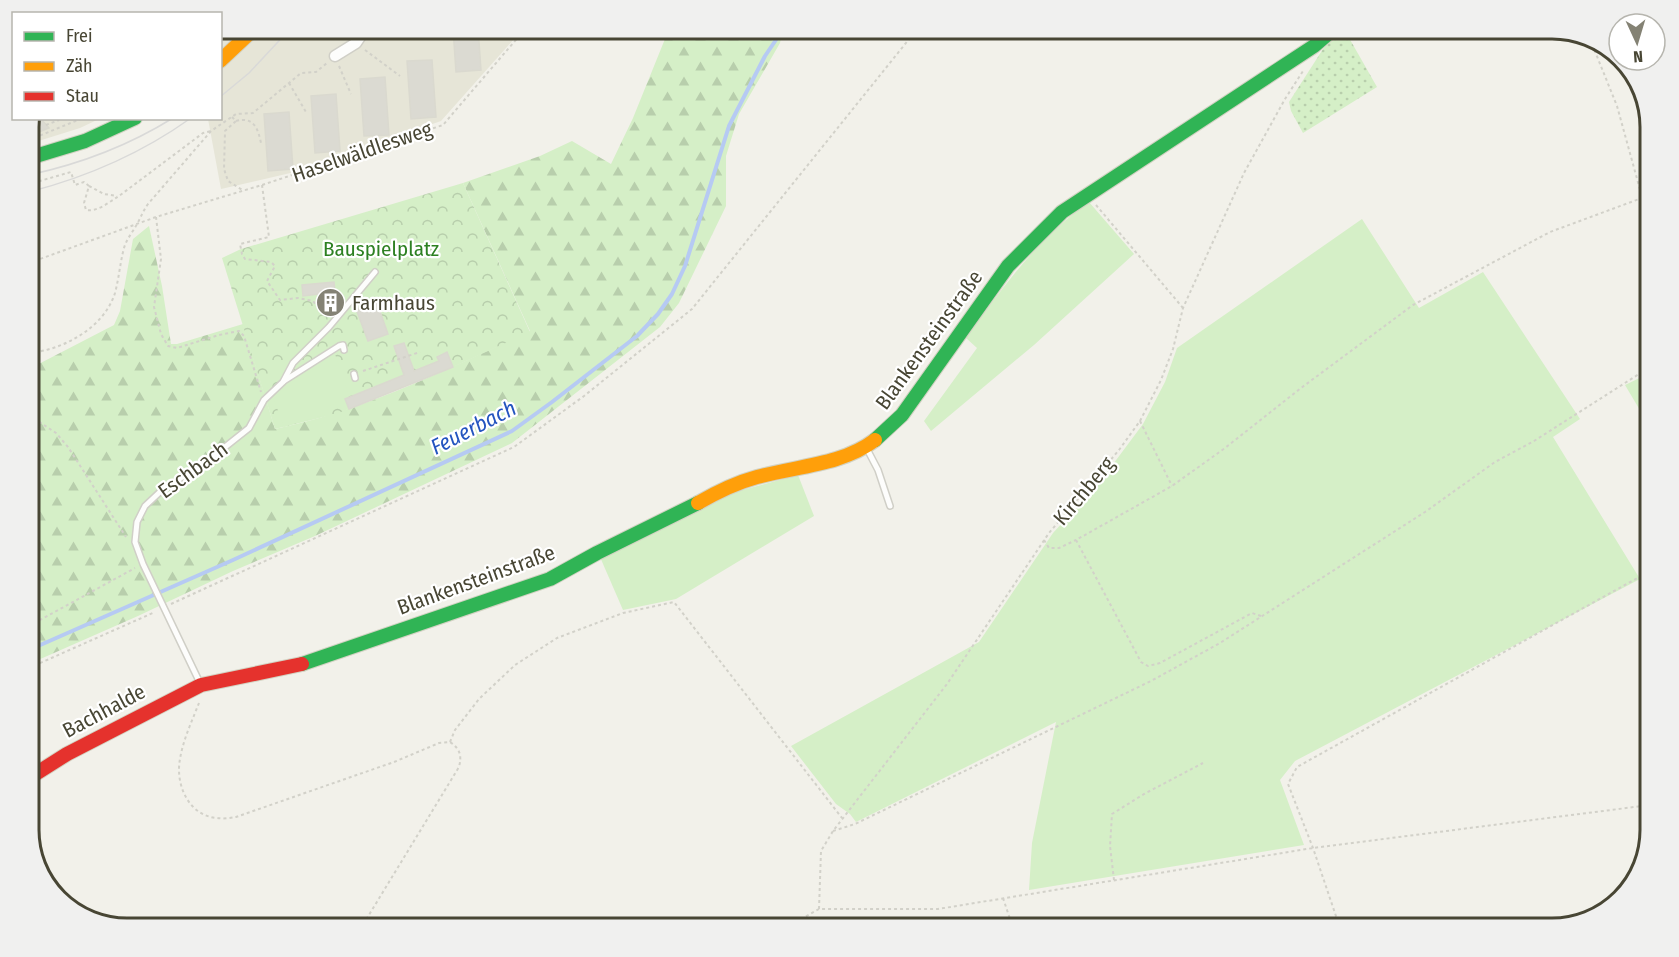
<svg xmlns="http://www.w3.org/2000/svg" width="1679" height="957" font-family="'Fira Sans Condensed',sans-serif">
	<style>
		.residential { fill: #e6e5d7 }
		.grass { fill: url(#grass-dots) }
		.forest { fill: url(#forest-firs) }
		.park { fill: url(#park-crowns) }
		.garden { fill: #d5efc7 }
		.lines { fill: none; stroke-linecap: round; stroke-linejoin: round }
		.stream { stroke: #b6caf3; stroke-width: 4 }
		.building { fill: #dbdad2; stroke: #dad9cf; stroke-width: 1.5 }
		.lane-casing { stroke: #d0cfc7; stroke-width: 8 }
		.street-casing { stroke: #d0cfc7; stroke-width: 13 }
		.fast-casing { stroke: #d2d2c2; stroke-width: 16 }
		.slow-casing { stroke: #d2d2c2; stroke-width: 16 }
		.jam-casing { stroke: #d2d2c2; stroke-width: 16 }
		.path { stroke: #d2d1c9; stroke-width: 2; stroke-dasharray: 3 3; stroke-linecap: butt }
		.lane { stroke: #fdfdfc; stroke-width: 5 }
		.street { stroke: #fdfdfc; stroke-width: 10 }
		.fast { stroke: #30b455; stroke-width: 14 }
		.slow { stroke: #ff9f0a; stroke-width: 14 }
		.jam { stroke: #e5322d; stroke-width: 14 }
		.tram { stroke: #d9d9d8; stroke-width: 1.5 }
		.labels { text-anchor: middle; stroke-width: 4.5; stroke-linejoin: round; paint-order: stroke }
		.street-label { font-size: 21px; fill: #484634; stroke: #fff }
		.park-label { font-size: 21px; fill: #2d8022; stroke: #fff }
		.poi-label { font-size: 21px; fill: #484634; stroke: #fff; text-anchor: start }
		.water-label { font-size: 22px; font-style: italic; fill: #2354bf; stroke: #fff }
		.rim { fill: none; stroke: #484634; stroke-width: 3 }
	</style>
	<defs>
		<pattern id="grass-dots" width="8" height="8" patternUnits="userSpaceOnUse" patternTransform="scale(1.5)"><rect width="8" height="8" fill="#d5efc7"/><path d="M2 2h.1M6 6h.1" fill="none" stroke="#b8ceac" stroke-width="1.8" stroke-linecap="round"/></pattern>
		<pattern id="forest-firs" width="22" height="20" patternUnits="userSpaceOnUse" patternTransform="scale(1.5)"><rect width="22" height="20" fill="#d5efc7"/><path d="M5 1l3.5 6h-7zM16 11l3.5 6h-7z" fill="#b8ceac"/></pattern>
		<pattern id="park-crowns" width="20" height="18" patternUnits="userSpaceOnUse" patternTransform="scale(1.5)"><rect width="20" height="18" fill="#d5efc7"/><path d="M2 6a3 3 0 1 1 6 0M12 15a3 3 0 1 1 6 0" fill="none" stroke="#b8ceac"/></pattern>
	</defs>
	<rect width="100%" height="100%" fill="#f2f1ea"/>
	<g class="residential">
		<polygon points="221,29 523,29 441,121 299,171 221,189 208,119 220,118"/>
		<polygon points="30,119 99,119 80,128 29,144"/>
	</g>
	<g class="grass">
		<polygon points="304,29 356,29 352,34 311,37"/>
		<polygon points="1344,29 1377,87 1303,133 1291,111 1289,102 1323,49"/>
	</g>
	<path class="forest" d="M669,29H783L780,43L739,114L726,156V206L679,303L660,327L512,443L315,536L233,571L138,616L29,664V369L114,325L120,311L133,239L149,226L162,286L171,344H177L243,324L275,429C363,411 448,369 530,331L463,183L540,156L572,141L611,164L633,118Z"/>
	<polygon class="park" points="463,183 530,332 453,367 336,414 275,429 222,258 241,249"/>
	<g class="garden">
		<path d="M1089,202L1134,254L1034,345L931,431L924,421L977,348L966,338C1002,288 1038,238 1089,202Z"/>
		<polygon points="1362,219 1419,308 1483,272 1580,419 1553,437 1640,579 1295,761 1280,780 1304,845 1029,890 1032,843 1056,722 856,822 850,814 836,804 791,746 979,642 1053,533 1099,483 1143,424 1165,382 1177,348"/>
		<polygon points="34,225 37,253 29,254 29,226"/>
		<polygon points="335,354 349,395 329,407 324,415 284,427 273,397 280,394 296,379"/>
		<polygon points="1650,373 1650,427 1625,385"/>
		<polygon points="798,475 814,516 676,599 623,610 600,557 731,493"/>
	</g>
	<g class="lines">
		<polyline class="stream" points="29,650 233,560 512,431 552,402 637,336 658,314 672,294 685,266 729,126 765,56 784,28"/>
	</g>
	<g class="building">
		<polygon points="453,28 478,28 481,70 456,72"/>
		<polygon points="432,60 436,117 411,119 407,61"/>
		<polygon points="385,77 389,135 364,136 360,79"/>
		<polygon points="336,94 340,151 315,153 311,96"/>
		<polygon points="289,112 293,169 268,171 264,114"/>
		<polygon points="30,118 40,118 49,128 29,136"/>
		<polygon points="334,282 335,292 303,296 302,285"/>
		<polygon points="376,300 388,334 368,341 356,309"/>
		<polygon points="404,343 414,371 439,361 437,357 447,352 453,367 349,409 345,399 404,375 394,346"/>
	</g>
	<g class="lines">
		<defs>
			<g id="lane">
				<polyline points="354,374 355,378"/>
				<polyline points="284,381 339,346 343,345 344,350"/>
				<polyline points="867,449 878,470 890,506"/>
				<polyline points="200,683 143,564 135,542 137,522 145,506 161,491 210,459 249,428 264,400 283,382 293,363 329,327 375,272"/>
			</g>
			<polyline id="street" points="335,56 356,43 366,28"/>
			<g id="fast">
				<polyline points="29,158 85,141 135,118"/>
				<polyline points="875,440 902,415 1008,266 1062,212 1314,46 1335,28"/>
				<polyline points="302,664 550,579 597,553 698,503"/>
			</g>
			<g id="slow">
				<polyline points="220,61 255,28"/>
				<path d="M698,503C717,492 735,483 757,477C797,466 842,465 875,440"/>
			</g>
			<polyline id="jam" points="29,778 67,754 201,685 302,664"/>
		</defs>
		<use href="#lane" class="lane-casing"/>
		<use href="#street" class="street-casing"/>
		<use href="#fast" class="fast-casing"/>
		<use href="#slow" class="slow-casing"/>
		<use href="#jam" class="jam-casing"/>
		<g class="path">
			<polyline points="413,28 418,32 446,40"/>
			<polyline points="1590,39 1617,106 1650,226"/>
			<polyline points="365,50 400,76"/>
			<polyline points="339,66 351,94"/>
			<polyline points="289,83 306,112"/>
			<polyline points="232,117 236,121 225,131 224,169 228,181 244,191"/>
			<path d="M236,121C254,116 258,129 261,143"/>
			<polyline points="46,125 59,120"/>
			<polyline points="29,140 83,118"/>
			<path d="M33,183L71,172L75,185L84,182L89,186L84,203L86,210C98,212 109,202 119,196L203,133L211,131"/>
			<polyline points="262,185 269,237 240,244 242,254 245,259 271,262 275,266 267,281 280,300 298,298 313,301 325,316"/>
			<polyline points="89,186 104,194 117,196"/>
			<polyline points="1096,205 1183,308"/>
			<polyline points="156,217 161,259 154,307 161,334 168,346 177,348 219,335 239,331 244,336 261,392"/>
			<polyline points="29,263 156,217 262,185 443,125 526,28"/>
			<path d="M29,353C63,350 104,328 115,293C119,278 120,263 124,248C127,238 133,232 137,224C141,217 143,211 148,204L211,131L236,114L253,113L301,73L316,72L327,63"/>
			<polyline points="363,371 420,352"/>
			<polyline points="29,415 56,433 68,447 126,537"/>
			<polyline points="1140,421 1172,486"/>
			<polyline points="1044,540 1049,548 1059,548 1076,540"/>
			<polyline points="171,604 514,447 584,396 692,309 918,28"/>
			<polyline points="1261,616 1252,613 1160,663 1148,666 1141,662 1076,540 1172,486 1225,448 1301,388 1413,305 1550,232 1650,195"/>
			<polyline points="29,626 135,568"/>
			<polyline points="29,668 155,612"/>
			<path d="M199,703C192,721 183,740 180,759C175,785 189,816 217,818C223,819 230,818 236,817L394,762L439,743L450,742C460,749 462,755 459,767L361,928"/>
			<polyline points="450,742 455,730 479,699 515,665 557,638 623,613 674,602 842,818"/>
			<polyline points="833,831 855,824 1151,681 1220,643 1425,512 1495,462 1534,441 1650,367"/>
			<polyline points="1114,880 1110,846 1112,814 1144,794 1203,763"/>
			<polyline points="1003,898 1013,928"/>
			<polyline points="819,909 821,851 833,831 947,684 1049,533 1119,450 1140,421 1161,380 1173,349 1183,308 1244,173 1285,99 1303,71"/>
			<polyline points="785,928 819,909 938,909 1313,848 1650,805"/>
			<polyline points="1340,928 1313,848 1288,784 1297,767 1650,571"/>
		</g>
		<use href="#lane" class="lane"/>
		<use href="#street" class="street"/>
		<use href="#fast" class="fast"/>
		<use href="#slow" class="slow"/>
		<use href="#jam" class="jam"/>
		<g class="tram">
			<polyline points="220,97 249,73 291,28"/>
			<path d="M29,175C80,164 128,146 173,118"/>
			<path d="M29,192C87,177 142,153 191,118"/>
		</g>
	</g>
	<defs>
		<symbol id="building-disc" viewBox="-11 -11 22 22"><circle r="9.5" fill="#848274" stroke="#fff"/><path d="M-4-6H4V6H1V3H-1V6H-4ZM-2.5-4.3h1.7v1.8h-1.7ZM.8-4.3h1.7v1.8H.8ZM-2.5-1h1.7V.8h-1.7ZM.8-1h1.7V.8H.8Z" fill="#fff"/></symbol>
	</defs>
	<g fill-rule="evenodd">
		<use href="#building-disc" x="314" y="286" width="33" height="33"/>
	</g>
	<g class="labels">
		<g class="street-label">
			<text transform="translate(362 152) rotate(-19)" y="7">Haselwäldlesweg</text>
			<text transform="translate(929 340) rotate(-54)" y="7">Blankensteinstraße</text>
			<text transform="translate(193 470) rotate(-36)" y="7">Eschbach</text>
			<text transform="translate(1084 491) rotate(-50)" y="7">Kirchberg</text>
			<text transform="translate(476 580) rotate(-20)" y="7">Blankensteinstraße</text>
			<text transform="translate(104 711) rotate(-28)" y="7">Bachhalde</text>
		</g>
		<g class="park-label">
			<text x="381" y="256">Bauspielplatz</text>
		</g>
		<g class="poi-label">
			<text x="352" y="310">Farmhaus</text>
		</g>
		<g class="water-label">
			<text transform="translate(473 427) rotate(-27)" y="8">Feuerbach</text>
		</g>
	</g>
	<path d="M0 0H1679V957H0ZM127 39H1552A88 88 0 0 1 1640 127V830A88 88 0 0 1 1552 918H127A88 88 0 0 1 39 830V127A88 88 0 0 1 127 39Z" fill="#f0f0ef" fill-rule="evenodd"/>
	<path class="rim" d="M127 39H1552A88 88 0 0 1 1640 127V830A88 88 0 0 1 1552 918H127A88 88 0 0 1 39 830V127A88 88 0 0 1 127 39Z"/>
	<rect x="12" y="12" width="210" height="108" fill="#ffffff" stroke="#b6b5ae" stroke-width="1.5"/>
	<rect x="24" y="32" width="30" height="9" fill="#30b455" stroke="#b6b5ae" stroke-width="1.5"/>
	<text x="66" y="42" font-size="18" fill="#484634">Frei</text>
	<rect x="24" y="62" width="30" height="9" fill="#ff9f0a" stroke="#b6b5ae" stroke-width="1.5"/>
	<text x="66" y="72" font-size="18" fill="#484634">Zäh</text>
	<rect x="24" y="92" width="30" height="9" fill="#e5322d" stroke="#b6b5ae" stroke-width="1.5"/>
	<text x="66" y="102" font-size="18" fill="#484634">Stau</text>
	<g transform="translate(1637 42) rotate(176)"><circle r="28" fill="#ffffff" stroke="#b6b5ae" stroke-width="1.5"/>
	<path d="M0-4.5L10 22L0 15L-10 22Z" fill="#848274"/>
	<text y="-9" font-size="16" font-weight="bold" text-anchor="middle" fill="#484634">N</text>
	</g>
</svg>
